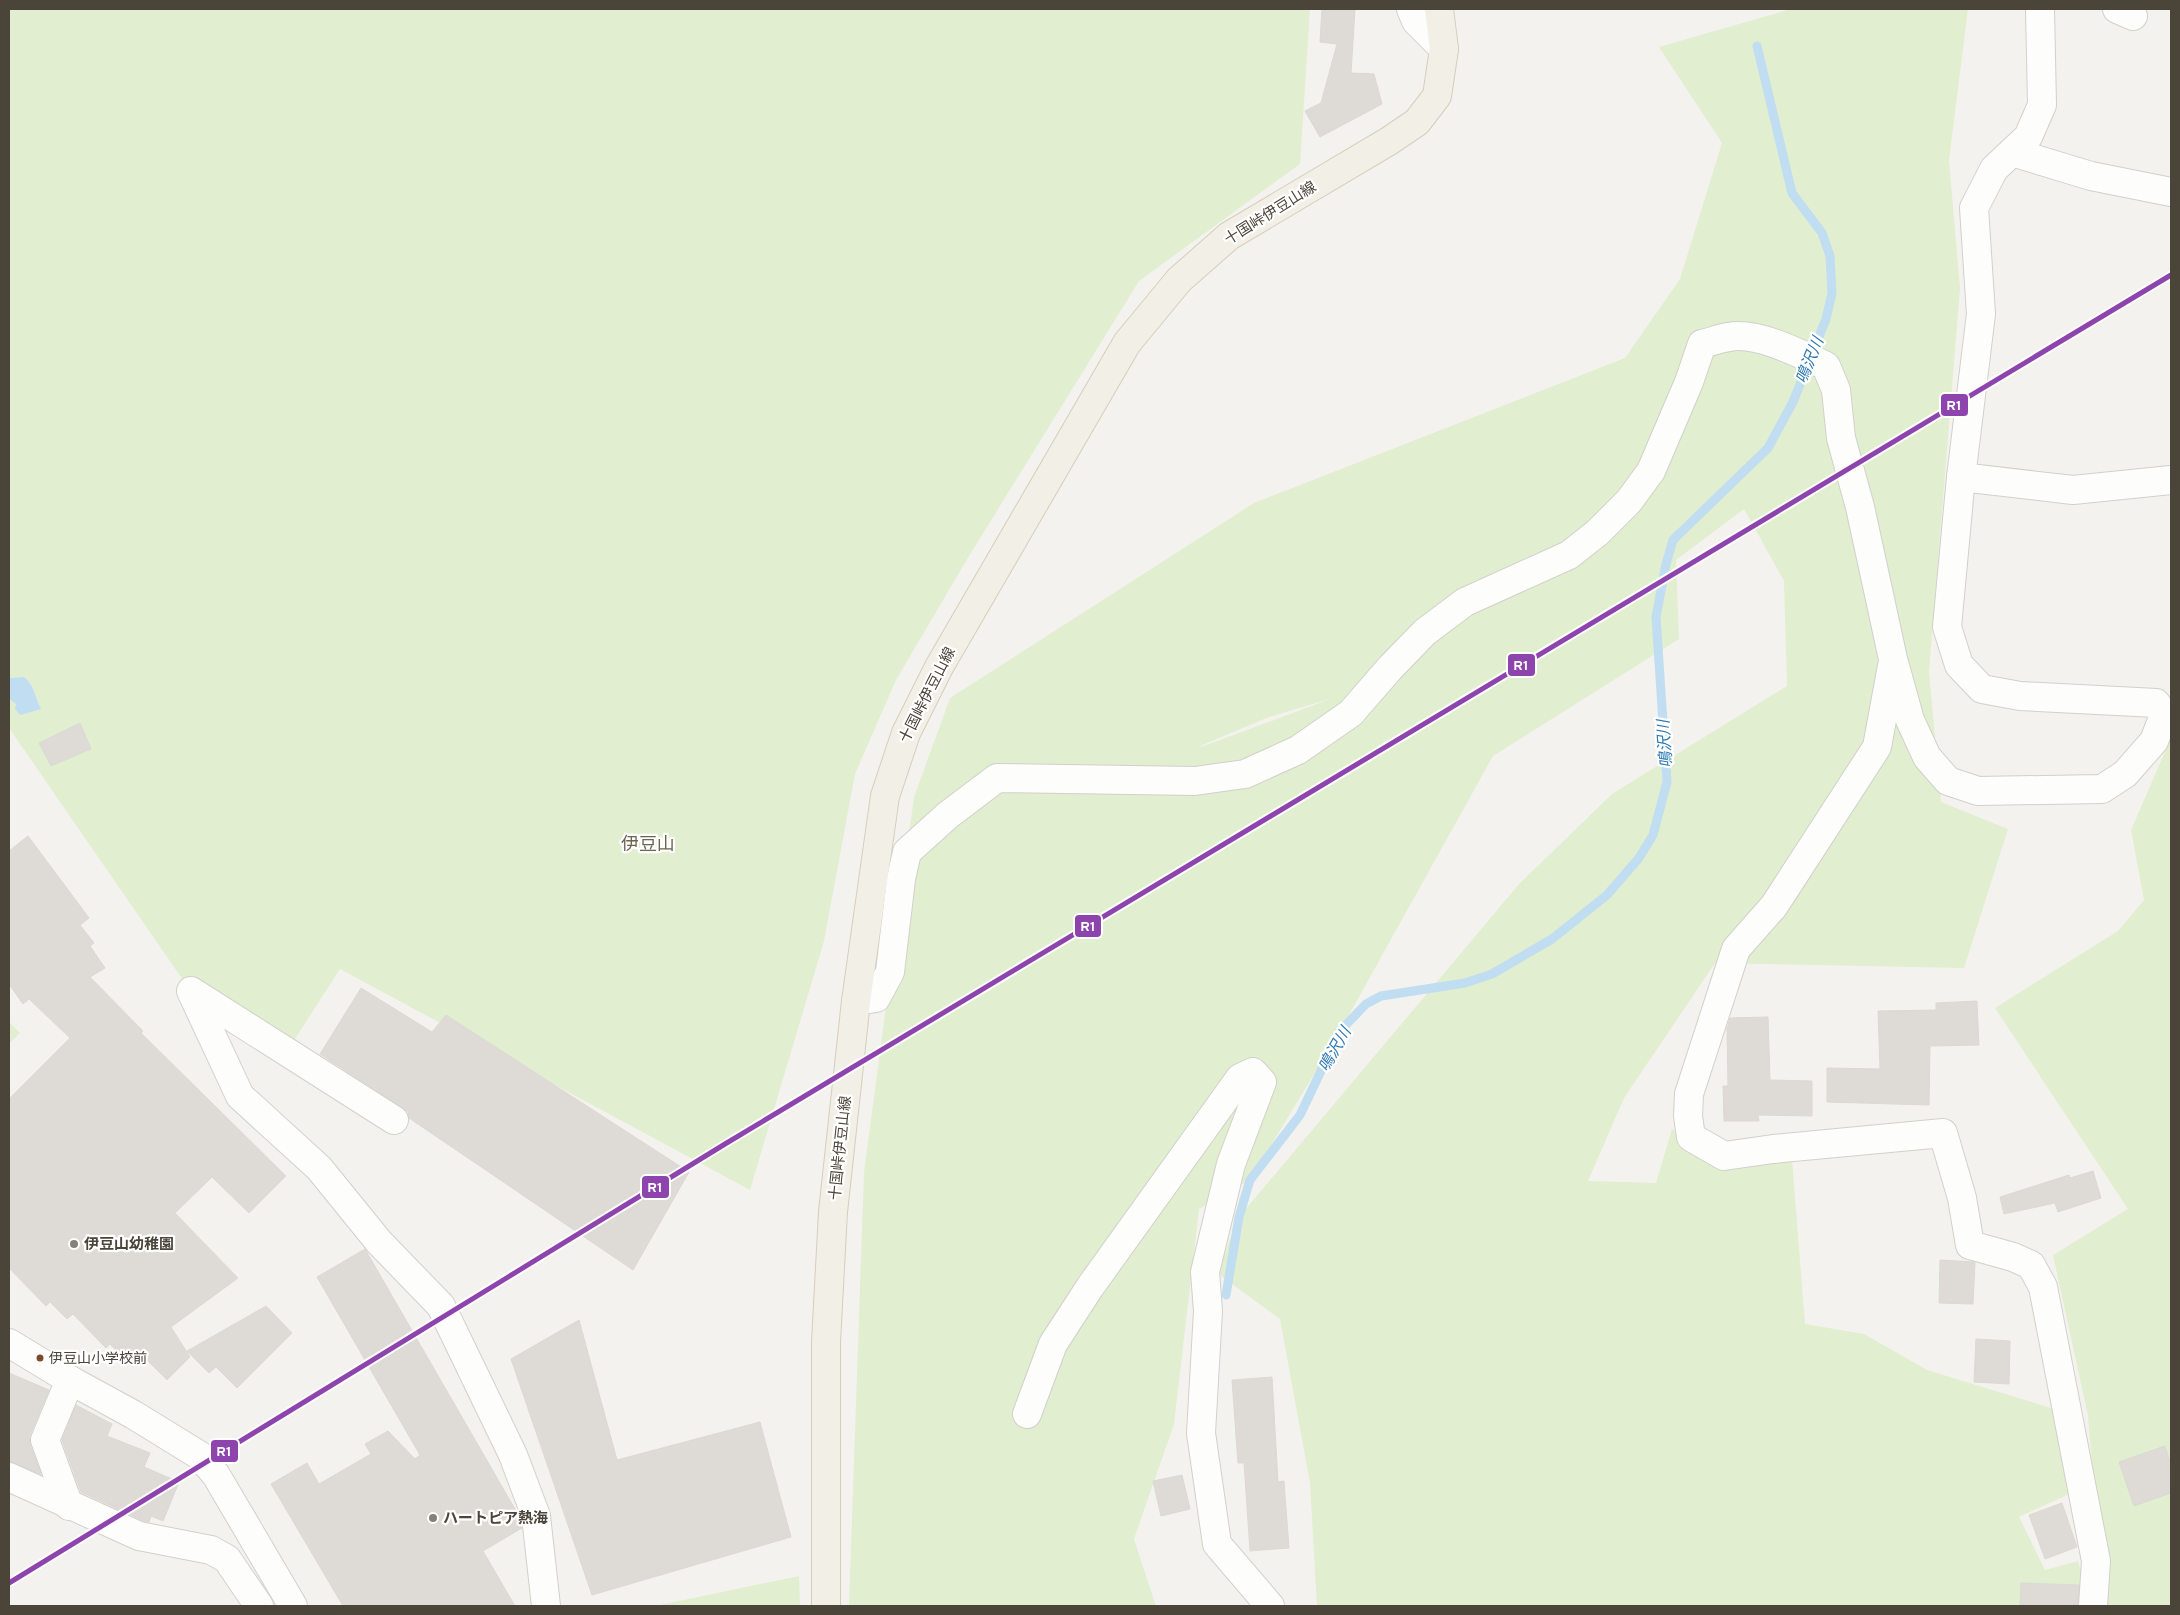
<svg xmlns="http://www.w3.org/2000/svg" width="2180" height="1615" font-family="Overpass,'Noto Sans JP',sans-serif">
	<style>
		.green { fill: #e1eecf; fill-rule: evenodd }
		.water { fill: #c0ddf1 }
		.lines { fill: none; stroke-linecap: round; stroke-linejoin: round }
		.stream { stroke: #c0ddf1; stroke-width: 9 }
		.building { fill: #dedbd6; stroke: #dcd9d4 }
		.minor-casing { stroke: #d2d0cb; stroke-width: 30 }
		.major-casing { stroke: #d6cebb; stroke-width: 30 }
		.minor { stroke: #fdfdfc; stroke-width: 28 }
		.major { stroke: #f2efe6; stroke-width: 28 }
		.rail-1-casing { stroke: #fff; stroke-width: 9 }
		.rail-1 { stroke: #8e44ad; stroke-width: 5 }
		.poi-dot { fill: #868178; stroke: #fff; stroke-width: 2 }
		.bus-dot { fill: #7a4b2a; stroke: #fff; stroke-width: 2 }
		.labels { text-anchor: middle; stroke-width: 4.5; stroke-linejoin: round; paint-order: stroke }
		.bus-label { font-size: 14px; fill: #4b4439; stroke: #fff; text-anchor: start }
		.street-label { font-size: 15px; fill: #4b4439; stroke: #fff }
		.poi-label { font-size: 15px; font-weight: bold; fill: #4b4439; stroke: #fff; text-anchor: start }
		.water-label { font-size: 16px; font-style: italic; fill: #2e7ab2; stroke: #fff }
		.quarter-label { font-size: 18px; fill: #6e6250; stroke: #fff }
		.line-badge { stroke: #fff; stroke-width: 2 }
		.badge-label { font-size: 14px; text-anchor: middle; font-weight: bold; fill: #fff }
	</style>
	<rect width="100%" height="100%" fill="#f4f2ee"/>
	<g class="green">
		<path d="M9,9H1310L1300,164L1139,281L969,556L896,680L855,774L824,941L750,1190L340,969L293,1042L183,980L9,728V699L16,704L41,709C35,698 34,684 24,677L9,678Z"/>
		<path d="M1791,9H1968L1949,160L1960,288L1929,672L1941,802L2008,829L1964,968L1715,963L1624,1098L1588,1181L1656,1183L1672,1129L1718,1161L1791,1147L1805,1324L1864,1334L1927,1370L2067,1413L2093,1480L2088,1416L2053,1255L2128,1209L1995,1008L2118,931L2144,900L2131,830L2171,738V1606H2104L2093,1483L2019,1517L2045,1570L2078,1561L2091,1606H1317L1310,1483L1280,1319L1217,1273L1239,1217L1520,883L1612,794L1787,686L1784,581L1744,509L1676,560L1679,639L1493,756L1340,1031L1250,1180L1199,1209L1174,1424L1134,1539L1156,1606H849L864,1172L914,797L950,698L1254,503L1625,358L1680,279L1722,143L1659,47ZM1333,698L1201,747L1200,746L1269,717Z"/>
		<polygon points="9,1022 20,1033 9,1044"/>
		<polygon points="799,1576 800,1606 655,1606"/>
	</g>
	<path class="water" d="M24,677C34,684 35,698 41,709L20,715L15,709L16,704L9,699V678Z"/>
	<g class="lines">
		<polyline class="stream" points="1226,1295 1239,1217 1250,1180 1300,1115 1340,1031 1366,1004 1381,996 1465,983 1492,974 1552,939 1607,895 1639,858 1653,835 1667,782 1656,617 1666,564 1673,540 1768,448 1793,402 1826,319 1832,293 1830,256 1822,233 1792,193 1757,46"/>
	</g>
	<g class="building">
		<polygon points="1322,9 1355,9 1351,73 1374,74 1382,104 1320,137 1305,111 1321,103 1337,44 1320,42"/>
		<polygon points="80,723 91,749 51,766 39,743"/>
		<polygon points="28,836 89,918 80,925 94,943 90,946 105,968 90,977 143,1031 141,1033 286,1176 249,1213 212,1177 175,1213 238,1278 171,1327 190,1357 167,1380 143,1356 132,1367 110,1344 106,1348 73,1314 67,1319 50,1302 46,1306 9,1268 9,1099 70,1038 29,999 23,1004 9,984 9,851"/>
		<polygon points="361,988 432,1032 446,1015 689,1172 633,1270 409,1118 408,1112 402,1107 320,1054"/>
		<polygon points="1977,1001 1979,1045 1930,1046 1929,1105 1827,1102 1827,1068 1880,1069 1878,1011 1936,1010 1936,1003"/>
		<polygon points="1768,1017 1770,1080 1812,1081 1812,1116 1758,1115 1759,1121 1724,1121 1723,1086 1728,1086 1727,1029 1730,1018"/>
		<polygon points="2093,1171 2101,1198 2058,1212 2055,1203 2004,1214 2000,1197 2069,1175 2070,1178"/>
		<polygon points="365,1249 519,1516 522,1528 483,1551 515,1606 343,1606 271,1484 307,1463 319,1484 371,1454 365,1444 388,1431 415,1459 420,1455 317,1277"/>
		<polygon points="1940,1260 1975,1262 1973,1304 1939,1303"/>
		<polygon points="266,1306 292,1333 237,1388 216,1367 209,1373 187,1351"/>
		<polygon points="579,1320 617,1460 760,1422 791,1537 592,1595 511,1359"/>
		<polygon points="1976,1339 2010,1341 2009,1384 1974,1382"/>
		<polygon points="9,1373 49,1390 30,1435 30,1445 41,1474 9,1462"/>
		<polygon points="1272,1377 1278,1482 1284,1481 1289,1548 1250,1551 1244,1463 1238,1463 1232,1380"/>
		<polygon points="76,1405 112,1424 107,1436 150,1453 144,1467 179,1482 163,1521 151,1516 149,1522 144,1521 81,1492 62,1440"/>
		<polygon points="2165,1446 2171,1465 2171,1493 2134,1506 2119,1462"/>
		<polygon points="1182,1475 1190,1509 1161,1516 1153,1481"/>
		<polygon points="2062,1503 2077,1547 2045,1559 2029,1515"/>
		<polygon points="2021,1583 2079,1585 2078,1606 2020,1606"/>
	</g>
	<g class="lines">
		<defs>
			<g id="minor">
				<polyline points="1411,9 1416,21 1444,49"/>
				<polyline points="2117,9 2133,16"/>
				<polyline points="2012,152 2091,176 2171,192"/>
				<polyline points="1961,477 2073,490 2171,480"/>
				<polyline points="1892,666 1877,747 1774,906 1736,949 1689,1094 1688,1116 1691,1137 1724,1156 1773,1149 1943,1133 1962,1198 1970,1245 2013,1257 2031,1265 2043,1287 2096,1561 2093,1606"/>
				<path d="M856,1001L876,998L890,972L901,879L907,852L948,815L997,778L1195,781L1245,774L1298,750L1351,713L1390,668L1425,632L1465,602L1569,555L1597,533L1629,501L1651,471L1689,382L1702,344C1711,342 1720,338 1729,337C1756,331 1801,354 1826,366L1836,390L1841,438L1860,507L1893,659L1910,720L1927,757L1948,781L1978,791L2102,789L2125,774L2154,741L2164,715L2156,703L2020,696L1982,689L1959,665L1947,627L1961,477L1981,314L1974,208L1994,169L2028,137L2042,105L2040,9"/>
				<polyline points="394,1120 191,991 240,1096 319,1168 379,1242 441,1306 513,1455 536,1516 546,1606"/>
				<polyline points="9,1343 70,1380 134,1415 199,1455 216,1475 293,1606"/>
				<polyline points="1027,1414 1053,1344 1090,1287 1240,1078 1253,1072 1262,1082 1231,1164 1205,1272 1208,1311 1201,1433 1217,1544 1270,1606"/>
				<polyline points="9,1477 139,1536 211,1550 227,1559 259,1606"/>
				<polyline points="69,1506 45,1440 70,1380"/>
			</g>
			<polyline id="major" points="826,1606 826,1342 833,1212 856,1001 885,796 906,733 939,667 1127,343 1179,280 1229,236 1389,141 1417,122 1437,96 1444,49 1439,9"/>
		</defs>
		<use href="#minor" class="minor-casing"/>
		<use href="#major" class="major-casing"/>
		<use href="#minor" class="minor"/>
		<use href="#major" class="major"/>
		<defs>
			<polyline id="rail-1" points="9,1583 725,1144 2171,275"/>
		</defs>
		<use href="#rail-1" class="rail-1-casing"/>
		<use href="#rail-1" class="rail-1"/>
	</g>
	<g class="poi-dot">
		<circle cx="74" cy="1244" r="5"/>
		<circle cx="433" cy="1518" r="5"/>
	</g>
	<circle class="bus-dot" cx="40" cy="1358" r="4.5"/>
	<g class="labels">
		<g class="bus-label">
			<text x="49" y="1363">伊豆山小学校前</text>
		</g>
		<g class="street-label">
			<text transform="translate(1270 213) rotate(-32)" y="5">十国峠伊豆山線</text>
			<text transform="translate(927 695) rotate(-63)" y="5">十国峠伊豆山線</text>
			<text transform="translate(840 1148) rotate(-84)" y="5">十国峠伊豆山線</text>
		</g>
		<g class="poi-label">
			<text x="84" y="1249">伊豆山幼稚園</text>
			<text x="443" y="1523">ハートピア熱海</text>
		</g>
		<g class="water-label">
			<text transform="translate(1809 360) rotate(-68)" y="6">鳴沢川</text>
			<text transform="translate(1664 744) rotate(-94)" y="6">鳴沢川</text>
			<text transform="translate(1334 1049) rotate(-60)" y="6">鳴沢川</text>
		</g>
		<g class="quarter-label">
			<text x="648" y="850">伊豆山</text>
		</g>
	</g>
	<g class="line-badge">
		<rect x="1940" y="393" width="29" height="24" rx="5" fill="#8e44ad"/>
		<rect x="1507" y="653" width="29" height="24" rx="5" fill="#8e44ad"/>
		<rect x="1074" y="914" width="28" height="24" rx="5" fill="#8e44ad"/>
		<rect x="641" y="1175" width="29" height="24" rx="5" fill="#8e44ad"/>
		<rect x="210" y="1439" width="29" height="24" rx="5" fill="#8e44ad"/>
	</g>
	<g class="badge-label">
		<text x="1954" y="410">R1</text>
		<text x="1521" y="670">R1</text>
		<text x="1088" y="931">R1</text>
		<text x="655" y="1192">R1</text>
		<text x="224" y="1456">R1</text>
	</g>
	<rect width="2180" height="1615" fill="none" stroke="#4b4439" stroke-width="20"/>
</svg>
